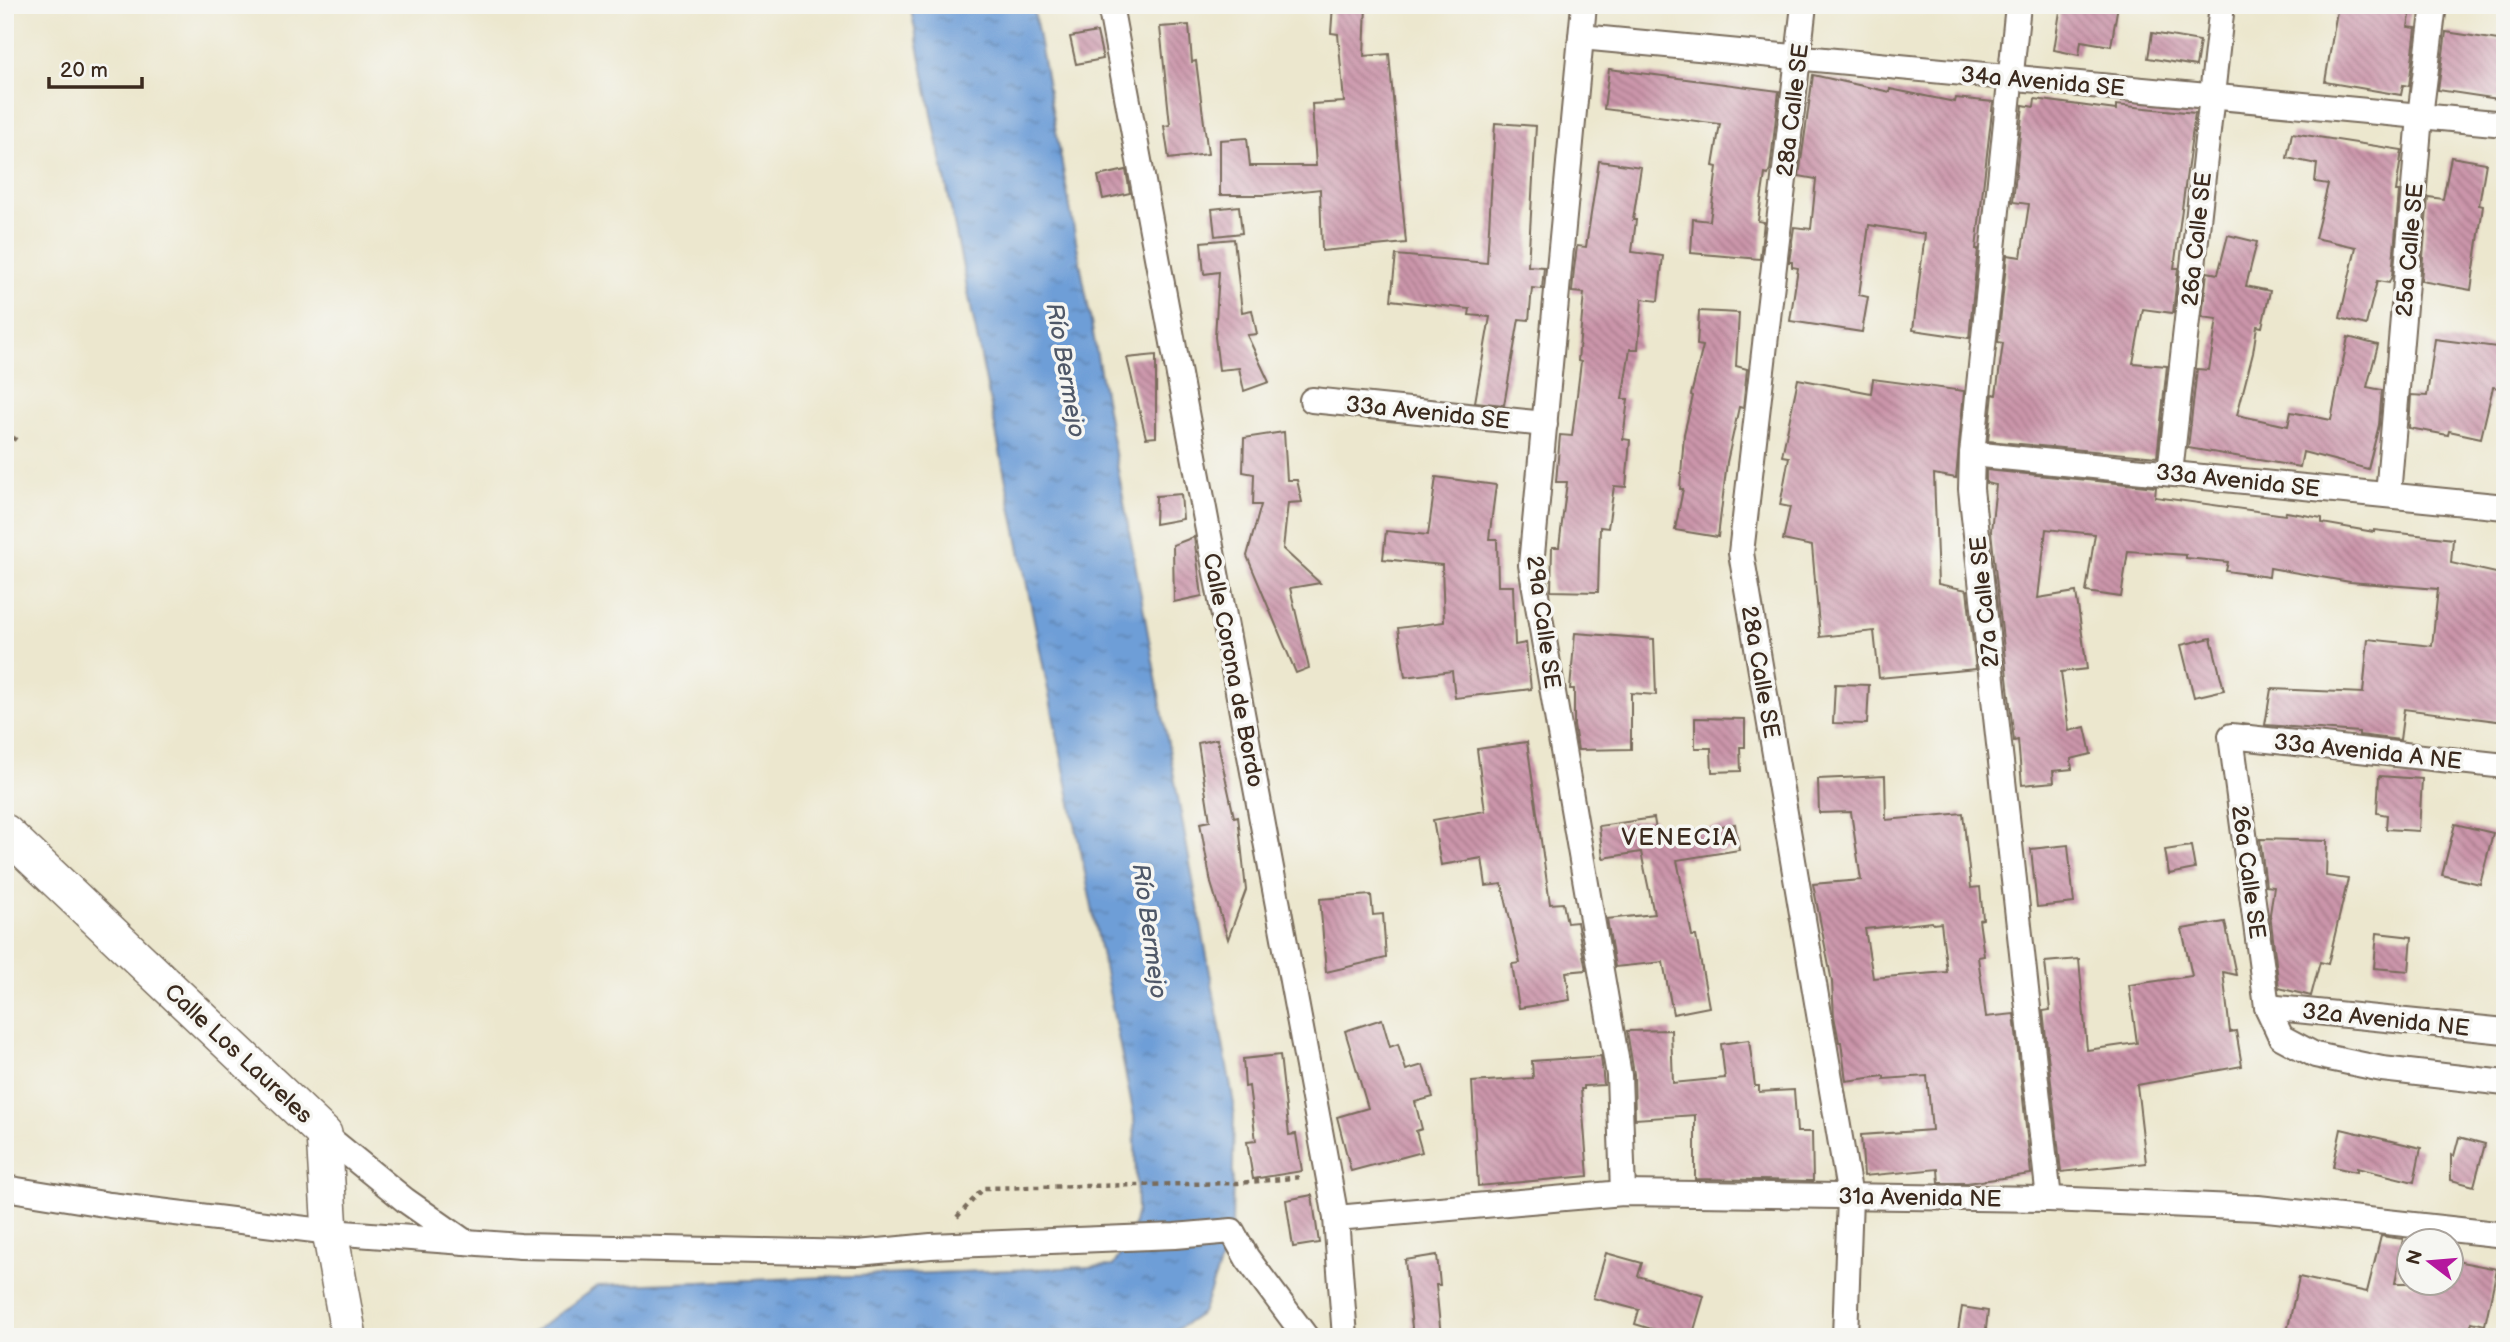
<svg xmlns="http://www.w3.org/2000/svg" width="2510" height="1342" font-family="'Balsamiq Sans',sans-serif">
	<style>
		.water { fill: url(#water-ripples); stroke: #54647a; stroke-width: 2 }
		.building { fill: url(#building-back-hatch); fill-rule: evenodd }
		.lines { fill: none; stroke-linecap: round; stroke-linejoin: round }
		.street-casing { stroke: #796c5c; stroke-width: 28 }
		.secondary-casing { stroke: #796c5c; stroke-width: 38 }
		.path { stroke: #796c5c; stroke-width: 4.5; stroke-dasharray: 5 5; stroke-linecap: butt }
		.street { stroke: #fff; stroke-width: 24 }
		.secondary { stroke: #fff; stroke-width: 35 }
		.labels { text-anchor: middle; stroke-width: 7; stroke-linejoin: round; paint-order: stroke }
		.street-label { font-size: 23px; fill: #3b2a1e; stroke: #f6f6f2 }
		.water-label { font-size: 24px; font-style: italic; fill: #4f5868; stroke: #f6f6f2 }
		.neighbourhood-label { font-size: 24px; letter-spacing: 2px; fill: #3b2a1e; stroke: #f6f6f2 }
	</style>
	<defs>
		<pattern id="water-ripples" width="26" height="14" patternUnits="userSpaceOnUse" patternTransform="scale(1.75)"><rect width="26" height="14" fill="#6e9ed7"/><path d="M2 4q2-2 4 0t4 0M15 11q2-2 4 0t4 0" fill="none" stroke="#5c81ae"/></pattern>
		<pattern id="building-back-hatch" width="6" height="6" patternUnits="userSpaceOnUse" patternTransform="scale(1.75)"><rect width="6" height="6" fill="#cb95aa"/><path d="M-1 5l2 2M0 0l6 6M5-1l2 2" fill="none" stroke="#a67a8a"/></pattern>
	</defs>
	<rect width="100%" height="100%" fill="#f6f6f2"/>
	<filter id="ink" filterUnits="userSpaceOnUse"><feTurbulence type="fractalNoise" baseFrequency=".0143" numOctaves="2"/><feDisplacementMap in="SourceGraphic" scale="14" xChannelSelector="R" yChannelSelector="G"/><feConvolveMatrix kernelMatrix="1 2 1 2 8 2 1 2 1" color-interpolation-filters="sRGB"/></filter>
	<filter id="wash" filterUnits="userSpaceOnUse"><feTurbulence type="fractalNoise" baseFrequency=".00686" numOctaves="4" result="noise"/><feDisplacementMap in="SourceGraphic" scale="28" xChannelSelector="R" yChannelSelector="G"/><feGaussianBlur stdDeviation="1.57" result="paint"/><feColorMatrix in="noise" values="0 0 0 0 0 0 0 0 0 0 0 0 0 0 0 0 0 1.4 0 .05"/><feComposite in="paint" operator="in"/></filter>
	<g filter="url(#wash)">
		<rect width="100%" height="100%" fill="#ece7ce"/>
		<polygon class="water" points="910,5 1033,5 1234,1104 1232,1231 1202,1313 1166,1337 527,1337 597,1286 1113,1266 1131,1237 1137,1210 1134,1116"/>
		<g id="blocks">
			<g class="building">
				<polygon points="1333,5 1366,5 1364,56 1389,54 1406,243 1322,251 1320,189 1266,195 1220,195 1220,140 1247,138 1250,166 1316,166 1312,104 1344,102 1338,34 1331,33"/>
				<polygon points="2061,5 2118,5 2111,46 2081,41 2079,55 2054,50"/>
				<polygon points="2338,5 2412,5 2408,27 2416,28 2409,86 2403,85 2401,95 2325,82"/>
				<polygon points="1189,25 1192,62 1196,61 1208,154 1169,159 1164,126 1170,125 1160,27"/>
				<polygon points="1097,32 1103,59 1076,64 1070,37"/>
				<polygon points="2446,32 2505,41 2505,100 2438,90"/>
				<polygon points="2152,33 2200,41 2196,66 2148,58"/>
				<polygon points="1609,69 1779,91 1770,170 1768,175 1765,174 1758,221 1764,222 1760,259 1691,253 1693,219 1710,221 1717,167 1713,166 1720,124 1604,109"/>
				<polygon points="1813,75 1890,92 1890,89 1955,102 1956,98 1993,102 1976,249 1978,249 1969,338 1913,330 1925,234 1869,225 1859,295 1868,297 1862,332 1790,321 1798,268 1792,267 1792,262 1789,262 1794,227 1811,229 1816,179 1799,176"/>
				<polygon points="2035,99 2116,110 2116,105 2195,113 2174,268 2178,268 2173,313 2143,309 2133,363 2167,366 2157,457 1988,441 1993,394 1996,395 2003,343 1998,342 2007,255 2021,257 2029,204 2013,202 2023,105 2034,107"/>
				<polygon points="1495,123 1536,126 1528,266 1544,267 1542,289 1532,288 1529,320 1519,319 1504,405 1475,402 1490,317 1469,315 1470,309 1391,300 1396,255 1487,263"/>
				<polygon points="2292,133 2402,150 2396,191 2399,191 2392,276 2389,283 2377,281 2366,325 2340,318 2356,247 2315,238 2328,184 2315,182 2317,164 2287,158"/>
				<polygon points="2451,157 2486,163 2479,205 2483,206 2471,290 2421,281 2428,197 2443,199"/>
				<polygon points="1599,161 1641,167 1633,220 1636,220 1632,252 1663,256 1658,301 1642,299 1638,349 1630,349 1622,399 1628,399 1623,439 1630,440 1626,487 1614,486 1608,528 1600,527 1598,592 1551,591 1552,547 1559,547 1567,482 1556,482 1560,435 1572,436 1581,362 1578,361 1584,293 1572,292 1574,269 1577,246 1586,247"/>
				<polygon points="1126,170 1130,193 1103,199 1098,176"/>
				<polygon points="1239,206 1242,233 1215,236 1212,209"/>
				<polygon points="2228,235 2257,242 2246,286 2270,291 2262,327 2257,326 2253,353 2237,415 2288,426 2291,412 2331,420 2348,337 2378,345 2367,387 2382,390 2379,425 2368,469 2303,452 2300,467 2188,448 2197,369 2209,370 2217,319 2202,317 2207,272 2218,274"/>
				<polygon points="1234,239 1242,312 1252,310 1257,334 1247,335 1269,382 1244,391 1239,368 1219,370 1215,337 1219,272 1204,274 1201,242"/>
				<polygon points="1699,311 1739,313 1736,366 1747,369 1743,408 1739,407 1727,462 1718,537 1675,530 1683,489 1680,489 1684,434 1693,396 1691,395 1703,346 1697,345"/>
				<polygon points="2435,339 2505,348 2500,388 2493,387 2481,438 2449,431 2448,435 2409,428 2411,395 2427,396"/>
				<polygon points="1156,355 1156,437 1146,438 1127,358"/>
				<polygon points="1798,379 1871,393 1873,379 1964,391 1956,478 1934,474 1938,584 1967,590 1976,669 1879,678 1874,631 1820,637 1812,546 1783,540 1790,507 1780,505 1789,457 1782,456"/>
				<polygon points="1284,432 1287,480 1297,480 1302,502 1288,503 1283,549 1320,583 1290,588 1309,668 1296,673 1247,556 1261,505 1253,505 1254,474 1243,472 1244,438"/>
				<polygon points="1986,470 2156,487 2155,497 2285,515 2286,512 2322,518 2322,523 2374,532 2374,530 2453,539 2451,563 2505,575 2505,722 2404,709 2400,740 2359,735 2359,732 2265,725 2271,689 2363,693 2368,639 2432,646 2438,589 2350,582 2270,568 2269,577 2226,571 2228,562 2186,558 2186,555 2128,551 2121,597 2086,592 2095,534 2046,529 2038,598 2076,592 2087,669 2061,672 2069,731 2085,727 2091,754 2071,759 2072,769 2053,771 2054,782 2022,785 2018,740 2014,741 1991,531 1996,485 1986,483"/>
				<polygon points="1436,477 1496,485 1489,539 1497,539 1498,586 1513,586 1515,645 1526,643 1531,689 1455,698 1452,671 1405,677 1398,628 1444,622 1442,565 1383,559 1386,531 1428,535"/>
				<polygon points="1181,494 1183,519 1155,524 1156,496"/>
				<polygon points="1194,537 1202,596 1174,602 1173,545"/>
				<polygon points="1575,633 1654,639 1656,695 1631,693 1631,749 1578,750 1574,726 1574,689 1570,689"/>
				<polygon points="2211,638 2224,690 2194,697 2181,645"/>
				<polygon points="1835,684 1869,685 1867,724 1833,723"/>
				<polygon points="1695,718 1745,719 1745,747 1740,747 1741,771 1712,772 1711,748 1695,748"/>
				<polygon points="1217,739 1234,817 1238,816 1246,890 1228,939 1211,883 1200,823 1210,821 1198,743"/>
				<polygon points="1527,742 1550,904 1563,903 1567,923 1577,922 1586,970 1566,972 1570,1000 1519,1008 1512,964 1520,963 1502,884 1486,886 1482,858 1441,865 1433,820 1485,811 1477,749"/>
				<path d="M1885,776L1886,820L1963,813L1971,888L1980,887L1983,919L1979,920L1984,956L1978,957L1986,1017L2014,1014L2031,1174L1967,1183H1939L1938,1169L1864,1176L1861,1135L1932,1130L1927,1076L1884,1079V1076L1846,1081L1841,1042H1839L1834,1016L1832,982L1813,884L1861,880L1851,812L1819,813L1818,779ZM1932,922L1933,924L1941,923L1947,972L1873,978L1865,929Z"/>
				<polygon points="2379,776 2422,779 2419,831 2386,829 2387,815 2377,813"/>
				<polygon points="1654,818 1657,836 1735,824 1739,850 1677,860 1692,936 1696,936 1709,1007 1673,1014 1663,962 1615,967 1607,919 1654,914 1641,852 1603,858 1599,826"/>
				<polygon points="2455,824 2493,833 2480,884 2442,875"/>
				<polygon points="2260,839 2327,841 2326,876 2348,879 2328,964 2320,962 2311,996 2279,988 2270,914 2274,887 2266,886"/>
				<polygon points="2068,845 2074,903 2037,907 2031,849"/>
				<polygon points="2191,846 2195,869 2169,874 2165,850"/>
				<polygon points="1371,895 1373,915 1383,914 1386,958 1326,972 1320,899"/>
				<polygon points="2225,922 2236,975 2223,972 2230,1032 2236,1031 2242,1066 2137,1085 2146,1163 2061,1172 2043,1011 2050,1010 2045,962 2079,959 2087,1050 2137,1043 2129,985 2192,976 2182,929"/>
				<polygon points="2377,933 2412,937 2409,971 2374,968"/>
				<polygon points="1382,1019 1390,1047 1398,1044 1406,1070 1423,1065 1433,1097 1415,1102 1422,1129 1416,1131 1422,1152 1351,1171 1337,1117 1368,1108 1345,1031"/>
				<polygon points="1671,1030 1673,1083 1725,1078 1721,1044 1749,1040 1755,1086 1759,1086 1759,1092 1794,1090 1797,1132 1812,1132 1813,1181 1695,1179 1695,1115 1635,1119 1634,1074 1627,1031"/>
				<polygon points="1280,1055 1289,1135 1296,1134 1302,1171 1253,1179 1247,1142 1256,1141 1249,1086 1245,1087 1243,1059"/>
				<polygon points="1601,1056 1604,1085 1584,1086 1584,1089 1581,1089 1588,1176 1478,1186 1472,1082 1533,1078 1532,1061"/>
				<polygon points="2341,1129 2421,1148 2414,1182 2357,1168 2357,1172 2333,1167"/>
				<polygon points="2459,1137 2485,1144 2474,1186 2451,1180 2451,1155 2454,1156"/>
				<polygon points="1312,1195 1319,1243 1293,1247 1286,1200"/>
				<polygon points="2381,1236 2403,1239 2395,1283 2451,1283 2451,1260 2497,1269 2485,1325 2472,1322 2468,1337 2286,1337 2299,1277 2367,1292"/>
				<polygon points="1606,1253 1642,1263 1638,1276 1704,1296 1692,1337 1678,1337 1635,1324 1639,1310 1593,1298"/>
				<polygon points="1437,1255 1440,1285 1436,1285 1441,1337 1413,1337 1405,1260"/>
				<polygon points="1962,1307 1988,1311 1985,1337 1957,1337"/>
			</g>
		</g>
	</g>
	<g filter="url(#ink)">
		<use href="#blocks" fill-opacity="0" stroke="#796c5c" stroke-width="2"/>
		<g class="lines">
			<defs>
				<g id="street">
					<polyline points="1110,5 1326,1163 1336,1218 1345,1337"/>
					<polyline points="1584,5 1531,565 1619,1075 1623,1193"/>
					<polyline points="1804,5 1741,553 1850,1197 1845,1337"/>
					<polyline points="2018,5 1972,454 1971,489 2049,1199"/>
					<polyline points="1581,37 2505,124"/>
					<polyline points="1312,400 1545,424"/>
					<polyline points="1972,454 2505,507"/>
					<polyline points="2170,473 2222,5"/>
					<polyline points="2388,495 2420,116 2434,5"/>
					<polyline points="2505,766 2231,736 2267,1007 2281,1037 2315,1055 2382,1069 2505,1083"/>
					<polyline points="2267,1007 2505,1031"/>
					<polyline points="324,1134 405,1200 465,1242"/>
					<polyline points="5,1188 110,1205 330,1232 520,1246 858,1253 931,1246 1175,1236 1232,1231 1247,1258 1306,1337"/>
					<polyline points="1336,1218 1623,1193 2049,1199 2258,1208 2505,1235"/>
				</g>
				<polyline id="secondary" points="5,832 324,1134 330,1232 349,1337"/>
			</defs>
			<use href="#street" class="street-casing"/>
			<use href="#secondary" class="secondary-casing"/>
			<g class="path">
				<polyline points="5,431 16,440"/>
				<polyline points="957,1217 984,1188 1238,1183 1303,1177"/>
			</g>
			<use href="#street" class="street"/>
			<use href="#secondary" class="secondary"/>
		</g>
	</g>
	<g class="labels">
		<g class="street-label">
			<text transform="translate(2043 81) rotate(5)" y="8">34a Avenida SE</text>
			<text transform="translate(1792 110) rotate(-83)" y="8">28a Calle SE</text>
			<text transform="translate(2196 239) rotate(-84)" y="8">26a Calle SE</text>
			<text transform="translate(2409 250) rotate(-85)" y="8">25a Calle SE</text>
			<text transform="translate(1428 412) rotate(6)" y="8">33a Avenida SE</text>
			<text transform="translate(2238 480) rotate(6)" y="8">33a Avenida SE</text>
			<text transform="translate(1984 602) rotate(-96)" y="8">27a Calle SE</text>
			<text transform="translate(1544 622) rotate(82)" y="8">29a Calle SE</text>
			<text transform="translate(1234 670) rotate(79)" y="8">Calle Corona de Bordo</text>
			<text transform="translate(1761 672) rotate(80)" y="8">28a Calle SE</text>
			<text transform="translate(2368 751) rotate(6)" y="8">33a Avenida A NE</text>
			<text transform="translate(2249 872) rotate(82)" y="8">26a Calle SE</text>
			<text transform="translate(2386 1019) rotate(6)" y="8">32a Avenida NE</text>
			<text transform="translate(239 1053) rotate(43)" y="8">Calle Los Laureles</text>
			<text transform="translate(1920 1197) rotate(1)" y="8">31a Avenida NE</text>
		</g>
		<g class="water-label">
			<text transform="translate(1066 370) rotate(80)" y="8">Río Bermejo</text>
			<text transform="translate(1150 931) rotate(82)" y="8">Río Bermejo</text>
		</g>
		<g class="neighbourhood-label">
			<text x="1680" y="845">VENECIA</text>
		</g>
	</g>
	<rect width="2510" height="1342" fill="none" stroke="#f6f6f2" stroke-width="28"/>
	<g transform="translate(2430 1262) rotate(286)"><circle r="33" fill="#f6f6f2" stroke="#aba49d" stroke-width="2"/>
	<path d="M0-5L12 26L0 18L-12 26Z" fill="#b5179e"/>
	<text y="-10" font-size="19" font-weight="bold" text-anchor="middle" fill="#3b2a1e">N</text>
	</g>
	<path d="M49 77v10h93v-10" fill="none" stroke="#3b2a1e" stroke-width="3.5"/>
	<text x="60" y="77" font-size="21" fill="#3b2a1e" stroke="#f6f6f2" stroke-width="5" paint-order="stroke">20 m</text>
</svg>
